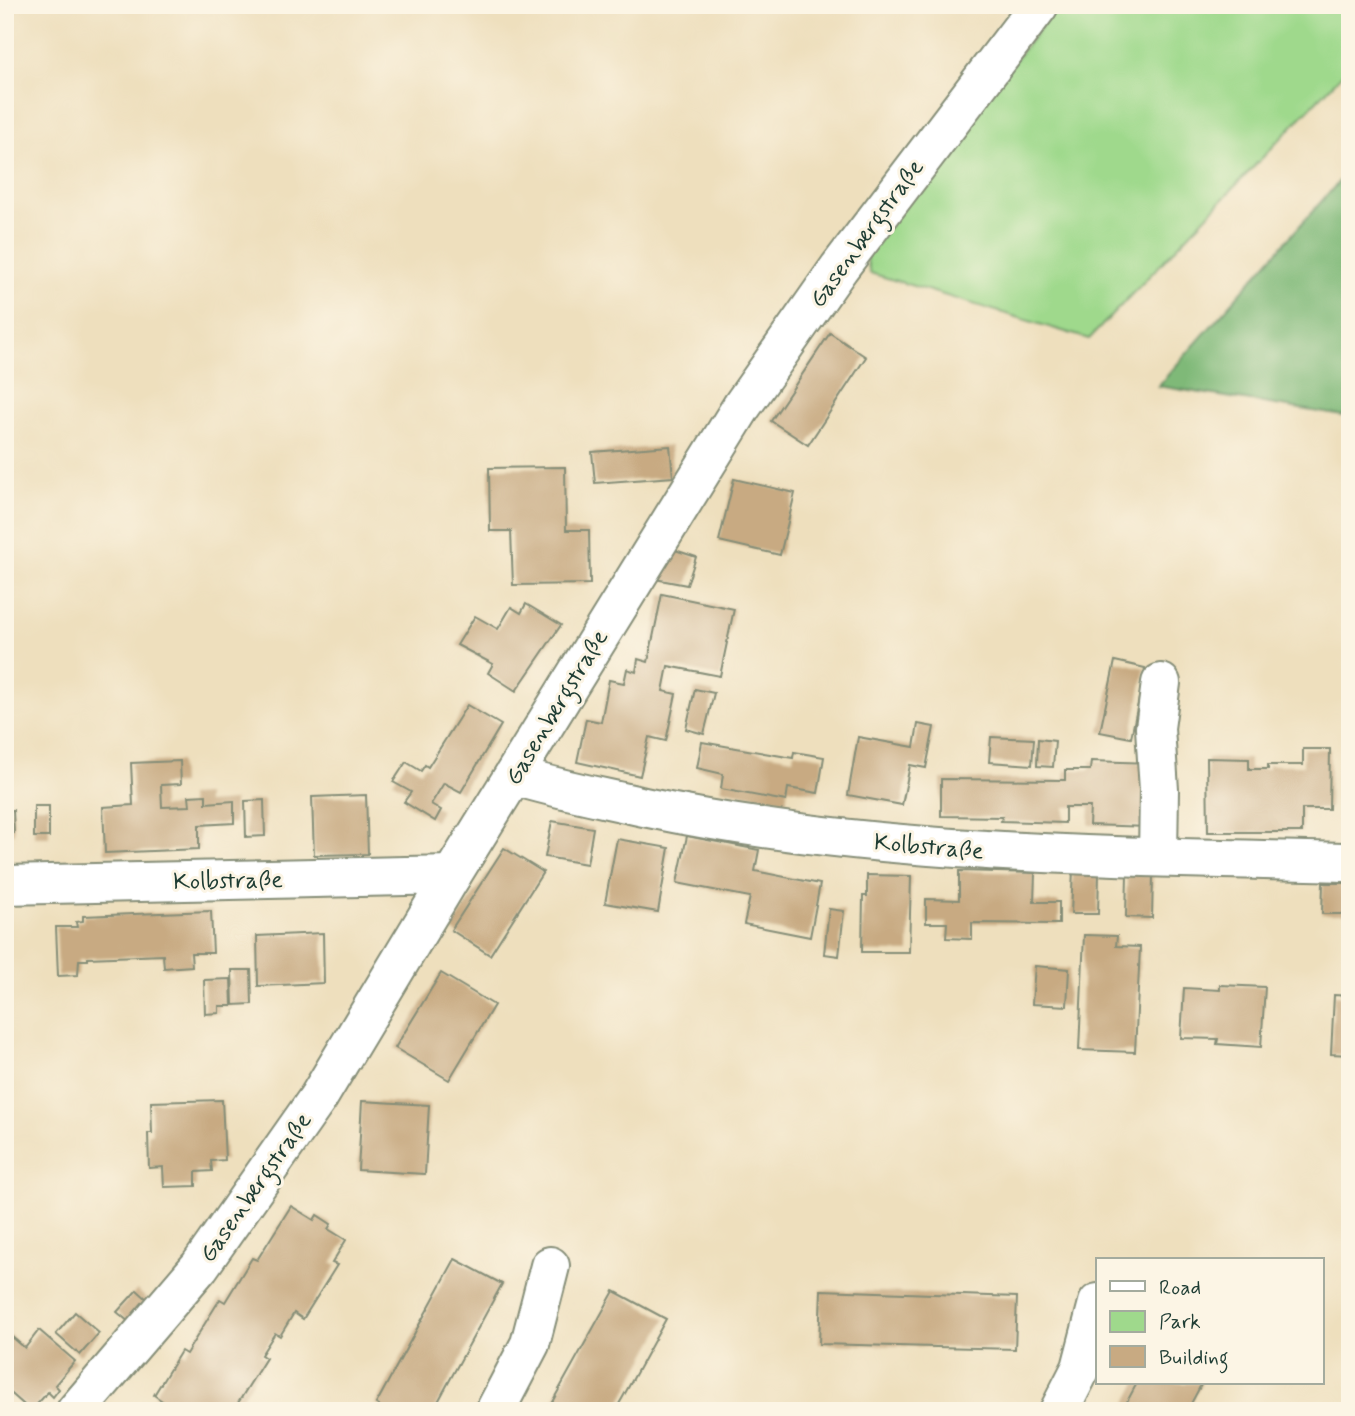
<svg xmlns="http://www.w3.org/2000/svg" width="1355" height="1416" font-family="Mynerve,sans-serif">
	<style>
		.green { fill: #9fd98c; stroke: #5f8b60; stroke-width: 2 }
		.forest { fill: #7fb978; stroke: #4f7b56; stroke-width: 2 }
		.building { fill: #c8aa82 }
		.lines { fill: none; stroke-linecap: round; stroke-linejoin: round }
		.minor-casing { stroke: #868e78; stroke-width: 42 }
		.minor { stroke: #fff; stroke-width: 38 }
		.labels { text-anchor: middle; stroke-width: 6; stroke-linejoin: round; paint-order: stroke }
		.street-label { font-size: 24px; fill: #1f3d34; stroke: #fcf5e5 }
	</style>
	<rect width="100%" height="100%" fill="#fcf5e5"/>
	<filter id="ink" filterUnits="userSpaceOnUse"><feTurbulence type="fractalNoise" baseFrequency=".0143" numOctaves="2"/><feDisplacementMap in="SourceGraphic" scale="14" xChannelSelector="R" yChannelSelector="G"/><feConvolveMatrix kernelMatrix="1 2 1 2 8 2 1 2 1" color-interpolation-filters="sRGB"/></filter>
	<filter id="wash" filterUnits="userSpaceOnUse"><feTurbulence type="fractalNoise" baseFrequency=".00686" numOctaves="4" result="noise"/><feDisplacementMap in="SourceGraphic" scale="28" xChannelSelector="R" yChannelSelector="G"/><feGaussianBlur stdDeviation="1.57" result="paint"/><feColorMatrix in="noise" values="0 0 0 0 0 0 0 0 0 0 0 0 0 0 0 0 0 1.4 0 .05"/><feComposite in="paint" operator="in"/></filter>
	<g filter="url(#wash)">
		<rect width="100%" height="100%" fill="#eedfbd"/>
		<polygon class="green" points="1058,5 1341,5 1350,12 1350,66 1089,339 870,273 865,252"/>
		<polygon class="forest" points="1350,169 1350,417 1158,386"/>
		<g id="blocks">
			<g class="building">
				<polygon points="830,333 866,357 808,445 771,421"/>
				<polygon points="670,446 673,477 595,483 592,452"/>
				<polygon points="565,467 566,530 589,530 590,584 513,585 511,531 490,531 489,468"/>
				<polygon points="734,479 795,493 780,555 719,541"/>
				<polygon points="672,549 696,557 687,585 655,579"/>
				<polygon points="662,594 734,609 720,676 668,666 663,691 676,694 666,741 649,737 640,776 577,762 586,719 601,722 609,680 624,683 627,669 636,672 638,659 648,662"/>
				<polygon points="526,604 561,625 516,691 488,673 493,664 457,645 475,616 498,629 511,607 521,613"/>
				<polygon points="1115,661 1145,668 1131,738 1100,732"/>
				<polygon points="695,689 714,693 704,734 686,729"/>
				<polygon points="467,705 501,725 461,792 444,783 431,804 441,810 435,821 404,802 411,792 393,782 406,762 421,771 425,765 428,767"/>
				<polygon points="918,724 934,727 926,768 910,765 902,805 848,795 858,737 914,747"/>
				<polygon points="991,737 1034,739 1032,765 989,762"/>
				<polygon points="1038,739 1055,741 1053,767 1037,766"/>
				<polygon points="702,742 793,758 794,752 824,757 818,793 788,788 786,801 721,789 723,774 697,768"/>
				<polygon points="1303,749 1330,749 1329,809 1302,809 1302,832 1208,832 1207,758 1249,759 1249,769 1268,769 1268,765 1303,765"/>
				<polygon points="180,761 181,784 161,785 162,807 190,806 189,796 206,795 206,803 234,801 234,823 199,825 199,849 105,853 103,807 133,805 131,763"/>
				<polygon points="1091,761 1151,763 1149,827 1089,825 1090,807 1065,807 1065,823 1001,821 1002,817 941,816 941,779 1065,780 1065,770 1090,770"/>
				<polygon points="1347,771 1350,771 1350,809 1345,808"/>
				<polygon points="366,795 368,854 314,855 312,797"/>
				<polygon points="264,800 265,836 246,837 245,801"/>
				<rect x="34" y="806" width="15" height="31"/>
				<polygon points="5,810 13,810 14,833 5,834"/>
				<polygon points="552,821 593,828 587,864 545,857"/>
				<polygon points="687,836 759,850 755,871 820,884 810,937 744,924 750,897 677,883"/>
				<polygon points="617,839 669,848 658,912 605,903"/>
				<polygon points="504,848 543,872 490,955 451,930"/>
				<polygon points="1073,870 1099,871 1098,914 1071,914"/>
				<polygon points="959,871 1035,873 1034,902 1059,902 1059,924 972,923 972,939 946,938 947,923 926,923 926,899 959,900"/>
				<polygon points="1127,874 1153,874 1152,918 1126,917"/>
				<polygon points="867,875 911,876 909,952 862,952 863,896 867,896"/>
				<polygon points="1323,883 1350,883 1350,914 1322,914"/>
				<polygon points="829,909 844,911 839,956 824,954"/>
				<polygon points="211,911 213,953 191,953 192,966 164,968 163,955 88,958 88,960 79,960 78,975 58,976 56,927 77,927 76,922 83,921 83,916"/>
				<polygon points="323,933 324,983 258,986 257,936"/>
				<polygon points="1084,935 1117,936 1116,946 1140,947 1135,1052 1079,1050"/>
				<polygon points="1035,966 1069,969 1067,1006 1032,1004"/>
				<polygon points="232,970 251,970 252,1004 233,1005"/>
				<polygon points="441,973 494,1005 449,1080 395,1048"/>
				<polygon points="231,979 232,1006 219,1006 219,1013 205,1014 204,980"/>
				<polygon points="1220,985 1265,987 1261,1047 1217,1044 1218,1039 1181,1038 1184,988 1220,990"/>
				<polygon points="1334,995 1350,996 1350,1055 1331,1054"/>
				<polygon points="222,1100 225,1160 211,1161 212,1171 196,1172 196,1186 164,1187 163,1167 149,1168 148,1133 152,1133 151,1102"/>
				<polygon points="362,1101 429,1105 425,1174 358,1170"/>
				<polygon points="291,1206 314,1220 317,1215 331,1224 328,1229 346,1240 332,1263 337,1265 303,1319 294,1313 280,1336 275,1333 261,1355 266,1358 233,1411 223,1407 221,1411 176,1411 154,1395 181,1351 186,1354 220,1299 225,1302 252,1258 257,1260"/>
				<polygon points="455,1259 502,1284 433,1411 388,1411 376,1404"/>
				<polygon points="137,1290 148,1300 129,1322 117,1312"/>
				<polygon points="821,1290 1017,1297 1015,1349 819,1344"/>
				<polygon points="614,1291 666,1319 623,1397 615,1411 547,1411"/>
				<polygon points="75,1312 99,1333 80,1355 56,1334"/>
				<polygon points="39,1330 75,1361 55,1385 59,1389 53,1397 48,1392 31,1411 5,1388 5,1331 25,1348"/>
				<polygon points="1137,1383 1202,1383 1187,1411 1122,1411"/>
			</g>
		</g>
	</g>
	<g filter="url(#ink)">
		<use href="#blocks" fill-opacity="0" stroke="#868e78" stroke-width="2"/>
		<g class="lines">
			<defs>
				<g id="minor">
					<path d="M515,776C557,789 601,797 644,807C876,856 1114,856 1350,862"/>
					<polyline points="1158,857 1159,790 1155,728 1161,683"/>
					<polyline points="5,885 452,875"/>
					<polyline points="76,1411 200,1266 318,1098 452,875 742,406 839,268 1039,5"/>
					<polyline points="495,1411 530,1344 550,1266"/>
					<polyline points="1059,1411 1081,1368 1098,1303"/>
				</g>
			</defs>
			<use href="#minor" class="minor-casing"/>
			<use href="#minor" class="minor"/>
		</g>
	</g>
	<g class="labels">
		<g class="street-label">
			<text transform="translate(866 233) rotate(-54)" y="8">Gasenbergstraße</text>
			<text transform="translate(556 707) rotate(-59)" y="8">Gasenbergstraße</text>
			<text transform="translate(929 846) rotate(5)" y="8">Kolbstraße</text>
			<text transform="translate(228 880) rotate(-1)" y="8">Kolbstraße</text>
			<text transform="translate(255 1187) rotate(-55)" y="8">Gasenbergstraße</text>
		</g>
	</g>
	<rect width="1355" height="1416" fill="none" stroke="#fcf5e5" stroke-width="28"/>
	<rect x="1096" y="1258" width="228" height="126" fill="#fcf5e5" stroke="#a4ab9e" stroke-width="2"/>
	<rect x="1110" y="1281" width="35" height="10" fill="#ffffff" stroke="#a4ab9e" stroke-width="2"/>
	<text x="1159" y="1294" font-size="21" fill="#1f3d34">Road</text>
	<rect x="1110" y="1311" width="35" height="21" fill="#9fd98c" stroke="#a4ab9e" stroke-width="2"/>
	<text x="1159" y="1328" font-size="21" fill="#1f3d34">Park</text>
	<rect x="1110" y="1346" width="35" height="21" fill="#c8aa82" stroke="#a4ab9e" stroke-width="2"/>
	<text x="1159" y="1364" font-size="21" fill="#1f3d34">Building</text>
</svg>
